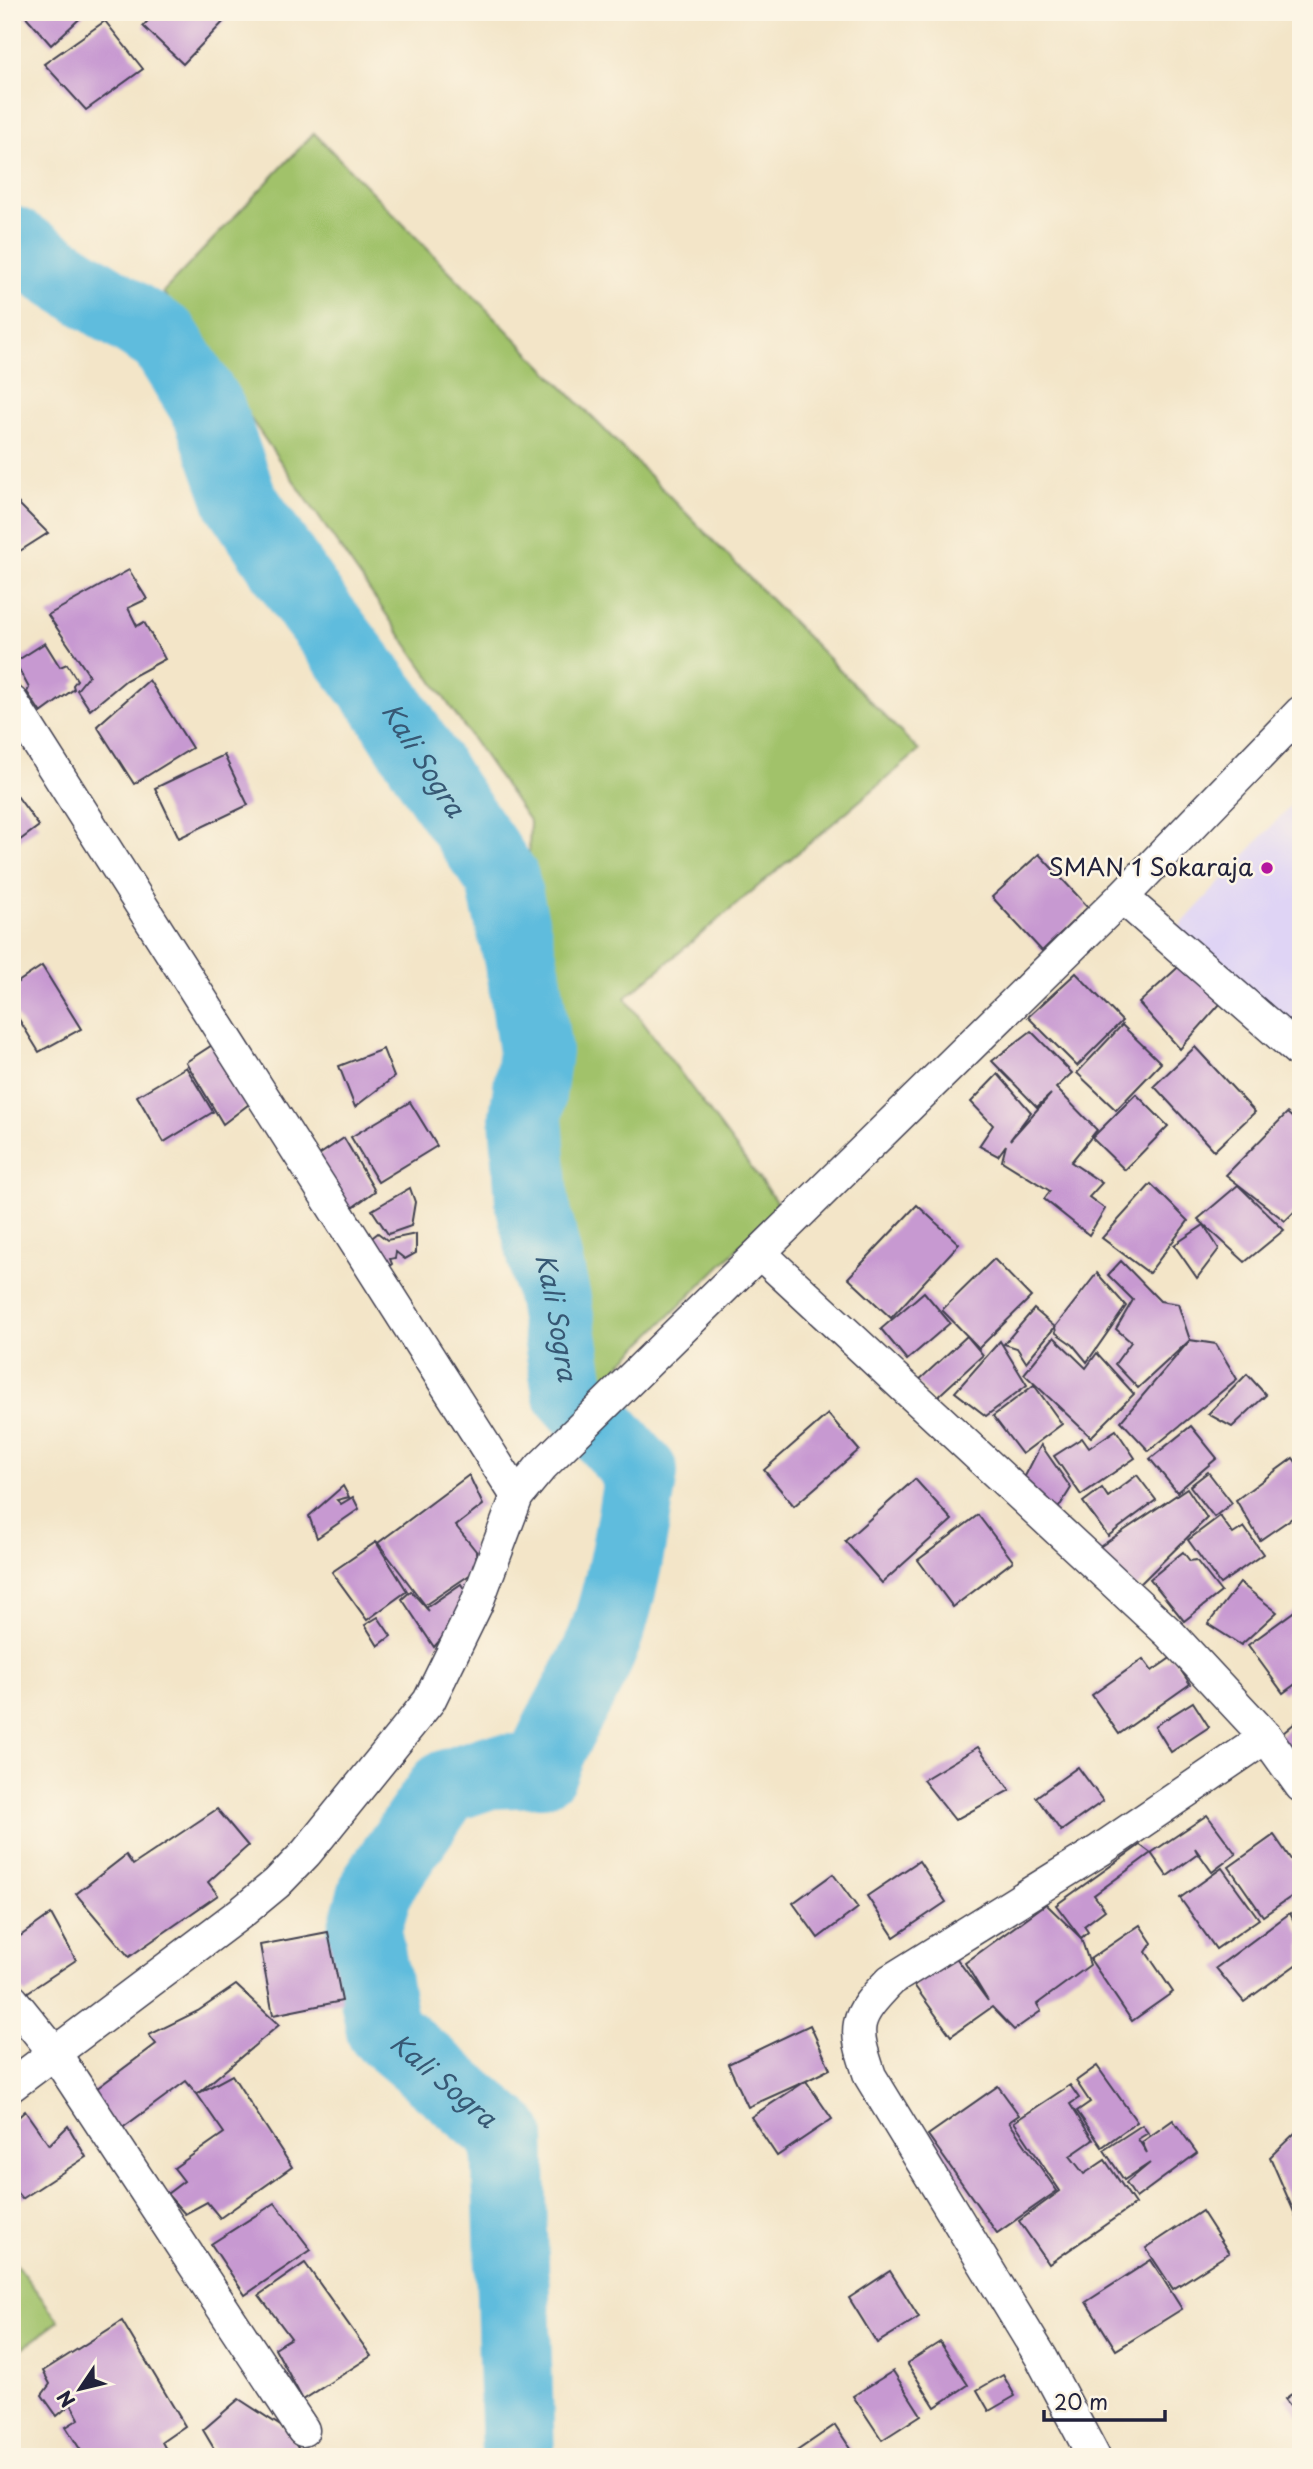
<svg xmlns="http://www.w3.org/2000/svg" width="1313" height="2469" font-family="'Playpen Sans',sans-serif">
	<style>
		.built { fill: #dfd4f5 }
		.green { fill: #a1c26b; stroke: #627253; stroke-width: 2 }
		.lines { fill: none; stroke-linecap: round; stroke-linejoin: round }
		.river { stroke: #5fbcdd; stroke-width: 74 }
		.building { fill: #c799d1 }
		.minor-casing { stroke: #413f50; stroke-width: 35 }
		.minor { stroke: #fff; stroke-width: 32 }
		.poi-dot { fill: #b5179e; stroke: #fcf5e5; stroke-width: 2.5 }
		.labels { text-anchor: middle; stroke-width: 5; stroke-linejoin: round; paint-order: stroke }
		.poi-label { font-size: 24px; fill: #22223b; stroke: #fcf5e5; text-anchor: end }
		.water-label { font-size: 26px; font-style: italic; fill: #375874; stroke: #fcf5e5 }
	</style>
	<rect width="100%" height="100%" fill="#fcf5e5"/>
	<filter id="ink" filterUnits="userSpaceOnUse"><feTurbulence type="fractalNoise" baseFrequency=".0143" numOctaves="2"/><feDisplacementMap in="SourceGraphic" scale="14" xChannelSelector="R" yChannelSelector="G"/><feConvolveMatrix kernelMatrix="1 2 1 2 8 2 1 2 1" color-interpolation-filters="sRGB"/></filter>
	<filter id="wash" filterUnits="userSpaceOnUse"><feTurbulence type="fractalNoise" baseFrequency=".00686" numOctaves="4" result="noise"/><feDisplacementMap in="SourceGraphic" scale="28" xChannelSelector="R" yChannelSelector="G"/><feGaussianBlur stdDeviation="1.57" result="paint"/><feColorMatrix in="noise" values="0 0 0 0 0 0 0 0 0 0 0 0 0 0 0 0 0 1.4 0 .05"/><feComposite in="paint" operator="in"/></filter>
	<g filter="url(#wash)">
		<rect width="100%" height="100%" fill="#f3e5c8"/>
		<polygon class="built" points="1301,794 1301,1057 1165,942"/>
		<g class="green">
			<polygon points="314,133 919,751 625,998 780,1207 588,1396 521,1091 530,822 163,292"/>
			<polygon points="12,2259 59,2321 12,2356"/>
		</g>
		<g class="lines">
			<path class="river" id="s1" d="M12,243L164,339L209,411L241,501L314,609L387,704L444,794L502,878L524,975L535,1052L526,1117L532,1202L554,1299L569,1391L641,1473C632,1527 624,1583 606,1635C590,1680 558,1721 541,1770L489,1772L445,1787L377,1886L364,1931L383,2030L508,2136L518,2457"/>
		</g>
		<g id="blocks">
			<g class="building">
				<polygon points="22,12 87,12 51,45"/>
				<polygon points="156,12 225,12 229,16 183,64 143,26"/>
				<polygon points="105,21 143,69 86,110 44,64"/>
				<polygon points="18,503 48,533 12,556 12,506"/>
				<polygon points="129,570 147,599 128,608 137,626 144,622 165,659 126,680 90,710 77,690 89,675 48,615"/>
				<polygon points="45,643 60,667 67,664 77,680 73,685 74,689 41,713 27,692 29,688 15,662"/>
				<polygon points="149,680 192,748 134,784 97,726"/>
				<polygon points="224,755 248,805 179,838 155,788"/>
				<polygon points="12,789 39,826 12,846"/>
				<polygon points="1039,854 1088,907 1042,951 992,897"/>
				<polygon points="1186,960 1221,1003 1180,1049 1139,1003"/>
				<polygon points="42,966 81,1029 39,1052 12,1008 12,986"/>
				<polygon points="1076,973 1122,1021 1077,1066 1028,1017"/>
				<polygon points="1122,1025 1161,1063 1116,1110 1077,1073"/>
				<polygon points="1031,1031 1072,1073 1056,1088 1097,1130 1071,1162 1102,1183 1089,1197 1105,1209 1089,1235 1044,1199 1050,1191 1002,1161 1006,1145 998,1156 979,1146 993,1125 971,1102 998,1074 1031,1112 1010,1140 1051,1094 1037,1107 992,1061"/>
				<polygon points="217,1042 253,1101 223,1124 186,1062"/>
				<polygon points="1195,1047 1255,1112 1214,1151 1154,1086"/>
				<polygon points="383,1049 394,1077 355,1107 339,1066"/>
				<polygon points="186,1067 213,1112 164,1142 137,1096"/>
				<polygon points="1136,1094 1168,1126 1125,1170 1092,1138"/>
				<polygon points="410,1102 437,1146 378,1182 351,1137"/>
				<polygon points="1287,1113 1301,1125 1301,1205 1285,1221 1226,1175"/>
				<polygon points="344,1138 375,1191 349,1210 316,1157"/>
				<polygon points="1151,1184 1188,1221 1149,1273 1102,1238"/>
				<polygon points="1238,1185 1284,1230 1245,1262 1198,1219"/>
				<polygon points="410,1188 415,1202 411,1226 388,1234 372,1210"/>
				<polygon points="917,1205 959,1244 891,1318 848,1278"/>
				<polygon points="1204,1225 1219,1249 1197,1278 1174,1245"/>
				<polygon points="378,1233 387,1240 416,1234 416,1253 405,1259 396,1252 395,1258 390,1259 392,1264 383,1271 364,1244"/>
				<polygon points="994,1259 1031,1297 979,1348 942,1310"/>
				<polygon points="1121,1261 1160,1301 1178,1304 1190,1340 1216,1344 1237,1379 1149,1451 1121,1421 1190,1340 1138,1388 1115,1364 1131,1342 1116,1329 1133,1300 1108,1275"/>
				<polygon points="1097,1273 1126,1306 1087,1362 1073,1345 1056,1333 1055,1327"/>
				<polygon points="924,1292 950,1323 907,1360 881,1329"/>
				<polygon points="1034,1309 1055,1327 1026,1362 1017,1348 1004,1344"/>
				<polygon points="967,1336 983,1355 934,1400 917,1382"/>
				<polygon points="1054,1337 1086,1368 1097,1353 1134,1394 1091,1437 1024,1374"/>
				<polygon points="1000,1341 1027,1385 986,1416 955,1392"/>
				<polygon points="1247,1374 1266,1395 1232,1427 1208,1414"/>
				<polygon points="1034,1385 1062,1424 1022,1454 993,1416"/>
				<polygon points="828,1414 859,1450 794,1506 764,1470"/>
				<polygon points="1191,1426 1217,1458 1177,1492 1150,1459"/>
				<polygon points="1116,1430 1135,1458 1081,1495 1054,1456 1082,1438 1089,1448"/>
				<polygon points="1041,1445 1071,1488 1054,1515 1020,1486"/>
				<polygon points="1293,1458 1301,1469 1301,1512 1260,1540 1236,1500"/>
				<polygon points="1208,1472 1232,1503 1214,1517 1190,1486"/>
				<polygon points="469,1475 483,1505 456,1526 476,1551 477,1570 425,1605 378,1543"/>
				<polygon points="1137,1475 1156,1500 1108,1536 1083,1502 1102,1488 1108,1497"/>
				<polygon points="915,1479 952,1520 882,1583 845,1541"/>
				<polygon points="343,1486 349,1497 337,1500 341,1504 353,1497 359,1509 317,1538 309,1516"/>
				<polygon points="1187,1488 1207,1518 1136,1588 1095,1550"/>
				<polygon points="978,1515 1013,1561 953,1607 918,1560"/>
				<polygon points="1220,1516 1233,1534 1244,1527 1263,1554 1220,1584 1188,1540"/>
				<polygon points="376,1542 407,1591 367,1620 332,1572"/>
				<polygon points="1183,1552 1190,1561 1196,1560 1221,1592 1184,1621 1150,1579"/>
				<polygon points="1240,1583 1277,1612 1241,1645 1208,1624"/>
				<polygon points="461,1584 473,1603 434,1647 402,1599 411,1591 429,1611 426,1608"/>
				<polygon points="1296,1610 1301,1617 1301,1680 1283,1693 1248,1645"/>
				<polygon points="378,1617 391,1636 378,1646 365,1625"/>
				<polygon points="1172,1657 1190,1684 1119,1734 1092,1695 1143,1659 1152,1671"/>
				<polygon points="1193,1702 1209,1727 1171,1752 1155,1726"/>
				<polygon points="1301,1718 1301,1757 1297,1760 1277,1738"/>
				<polygon points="978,1747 1010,1790 955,1820 923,1780"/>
				<polygon points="1078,1767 1103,1801 1061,1831 1036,1797"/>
				<polygon points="217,1809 248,1846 208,1882 218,1895 129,1957 76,1894 126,1855 133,1865"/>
				<polygon points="1207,1815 1236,1854 1212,1872 1195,1848 1198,1854 1167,1876 1151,1853"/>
				<polygon points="1274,1835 1301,1874 1301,1890 1263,1916 1229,1867"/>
				<polygon points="1140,1845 1151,1853 1094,1895 1105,1910 1084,1926 1088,1932 1081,1938 1056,1905"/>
				<polygon points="919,1861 946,1902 894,1937 867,1896"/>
				<polygon points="1222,1868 1259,1919 1216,1949 1180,1898"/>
				<polygon points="833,1874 858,1908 818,1938 793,1903"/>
				<polygon points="1046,1904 1081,1938 1090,1965 1037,2004 1041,2011 1014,2030 992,2007 951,2036 914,1985 954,1955 988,2001 965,1963"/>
				<polygon points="1290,1913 1301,1936 1301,1961 1244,2002 1216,1968"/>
				<polygon points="51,1914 76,1960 25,1994 12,1978 12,1942"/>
				<polygon points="1140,1925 1152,1943 1146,1952 1173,1992 1132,2021 1090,1959"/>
				<polygon points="328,1932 342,2001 273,2015 260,1945"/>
				<polygon points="236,1985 279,2025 197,2094 232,2075 292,2167 220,2218 207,2202 185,2214 167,2194 184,2181 174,2168 224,2133 197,2094 186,2081 114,2134 88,2095 156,2044 149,2035 198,2011"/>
				<polygon points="810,2025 830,2069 806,2081 832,2119 777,2156 751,2117 806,2081 748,2107 728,2064"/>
				<polygon points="1097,2066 1137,2122 1102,2147 1077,2111 1090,2102 1076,2081"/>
				<polygon points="1070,2085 1079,2098 1070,2104 1093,2140 1070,2156 1084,2174 1105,2160 1135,2204 1049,2264 1019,2221 1060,2191 1014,2122"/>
				<polygon points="998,2086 1019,2115 1009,2122 1057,2191 997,2233 928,2135"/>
				<polygon points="25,2111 49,2145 68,2126 86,2157 22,2199 12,2187 12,2123"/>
				<polygon points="1173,2120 1197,2153 1136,2198 1126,2183 1150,2163 1124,2180 1104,2150 1142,2125 1148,2133 1138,2139 1147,2153 1142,2142"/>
				<polygon points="1301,2127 1301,2228 1270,2157"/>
				<polygon points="275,2203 311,2250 245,2295 211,2244"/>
				<polygon points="1202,2211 1229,2253 1173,2289 1146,2248"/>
				<polygon points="1151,2260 1182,2309 1116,2350 1086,2302"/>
				<polygon points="305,2263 371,2356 303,2400 275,2348 291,2338 259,2295"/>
				<polygon points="890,2271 919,2317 877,2343 849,2298"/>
				<polygon points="122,2321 185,2426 162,2442 170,2457 85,2457 66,2427 79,2419 71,2404 57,2416 42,2395 50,2384 43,2371"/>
				<polygon points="940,2342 968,2385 935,2407 907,2363"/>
				<polygon points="893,2371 921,2415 882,2440 853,2396"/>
				<polygon points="1003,2375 1015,2396 989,2411 977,2390"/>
				<polygon points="1301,2387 1301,2419 1285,2399"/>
				<polygon points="239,2399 285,2429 304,2457 219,2457 203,2430"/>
				<polygon points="835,2425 856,2457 788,2457"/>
			</g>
		</g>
	</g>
	<g filter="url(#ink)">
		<use href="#blocks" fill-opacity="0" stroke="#413f50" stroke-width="2"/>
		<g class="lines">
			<defs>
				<g id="minor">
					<polyline points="12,702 517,1496"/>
					<polyline points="1122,897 1301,1053"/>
					<polyline points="761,1254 1170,1634 1266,1737 1301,1786"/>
					<polyline points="12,2000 54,2052 303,2430"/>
					<polyline points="12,2085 242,1912 277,1883 306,1853 429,1701 476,1605 517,1496 541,1467 1122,897 1301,712"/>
					<path d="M1094,2457L1041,2357L870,2076C853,2026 853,2019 891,1980L1100,1850L1266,1737"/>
				</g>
			</defs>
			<use href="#minor" class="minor-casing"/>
			<use href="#minor" class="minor"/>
		</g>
	</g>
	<circle class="poi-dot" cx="1267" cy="868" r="7"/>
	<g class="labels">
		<g class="poi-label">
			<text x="1253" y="876">SMAN 1 Sokaraja</text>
		</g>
		<g class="water-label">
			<text dy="9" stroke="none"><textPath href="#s1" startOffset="677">Kali Sogra</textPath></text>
			<text dy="9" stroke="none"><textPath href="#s1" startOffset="1265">Kali Sogra</textPath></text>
			<text dy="9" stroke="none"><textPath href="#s1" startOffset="2210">Kali Sogra</textPath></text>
		</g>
	</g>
	<rect width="1313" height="2469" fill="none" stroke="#fcf5e5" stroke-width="42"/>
	<g transform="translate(80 2389) rotate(235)" stroke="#fcf5e5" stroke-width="5" paint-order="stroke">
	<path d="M0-5L12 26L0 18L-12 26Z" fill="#22223b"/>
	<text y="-10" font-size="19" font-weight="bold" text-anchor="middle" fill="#22223b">N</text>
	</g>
	<path d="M1044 2410v10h121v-10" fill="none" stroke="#22223b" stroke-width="3.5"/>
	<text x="1054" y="2410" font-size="21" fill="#22223b" stroke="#fcf5e5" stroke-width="5" paint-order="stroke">20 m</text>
</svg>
